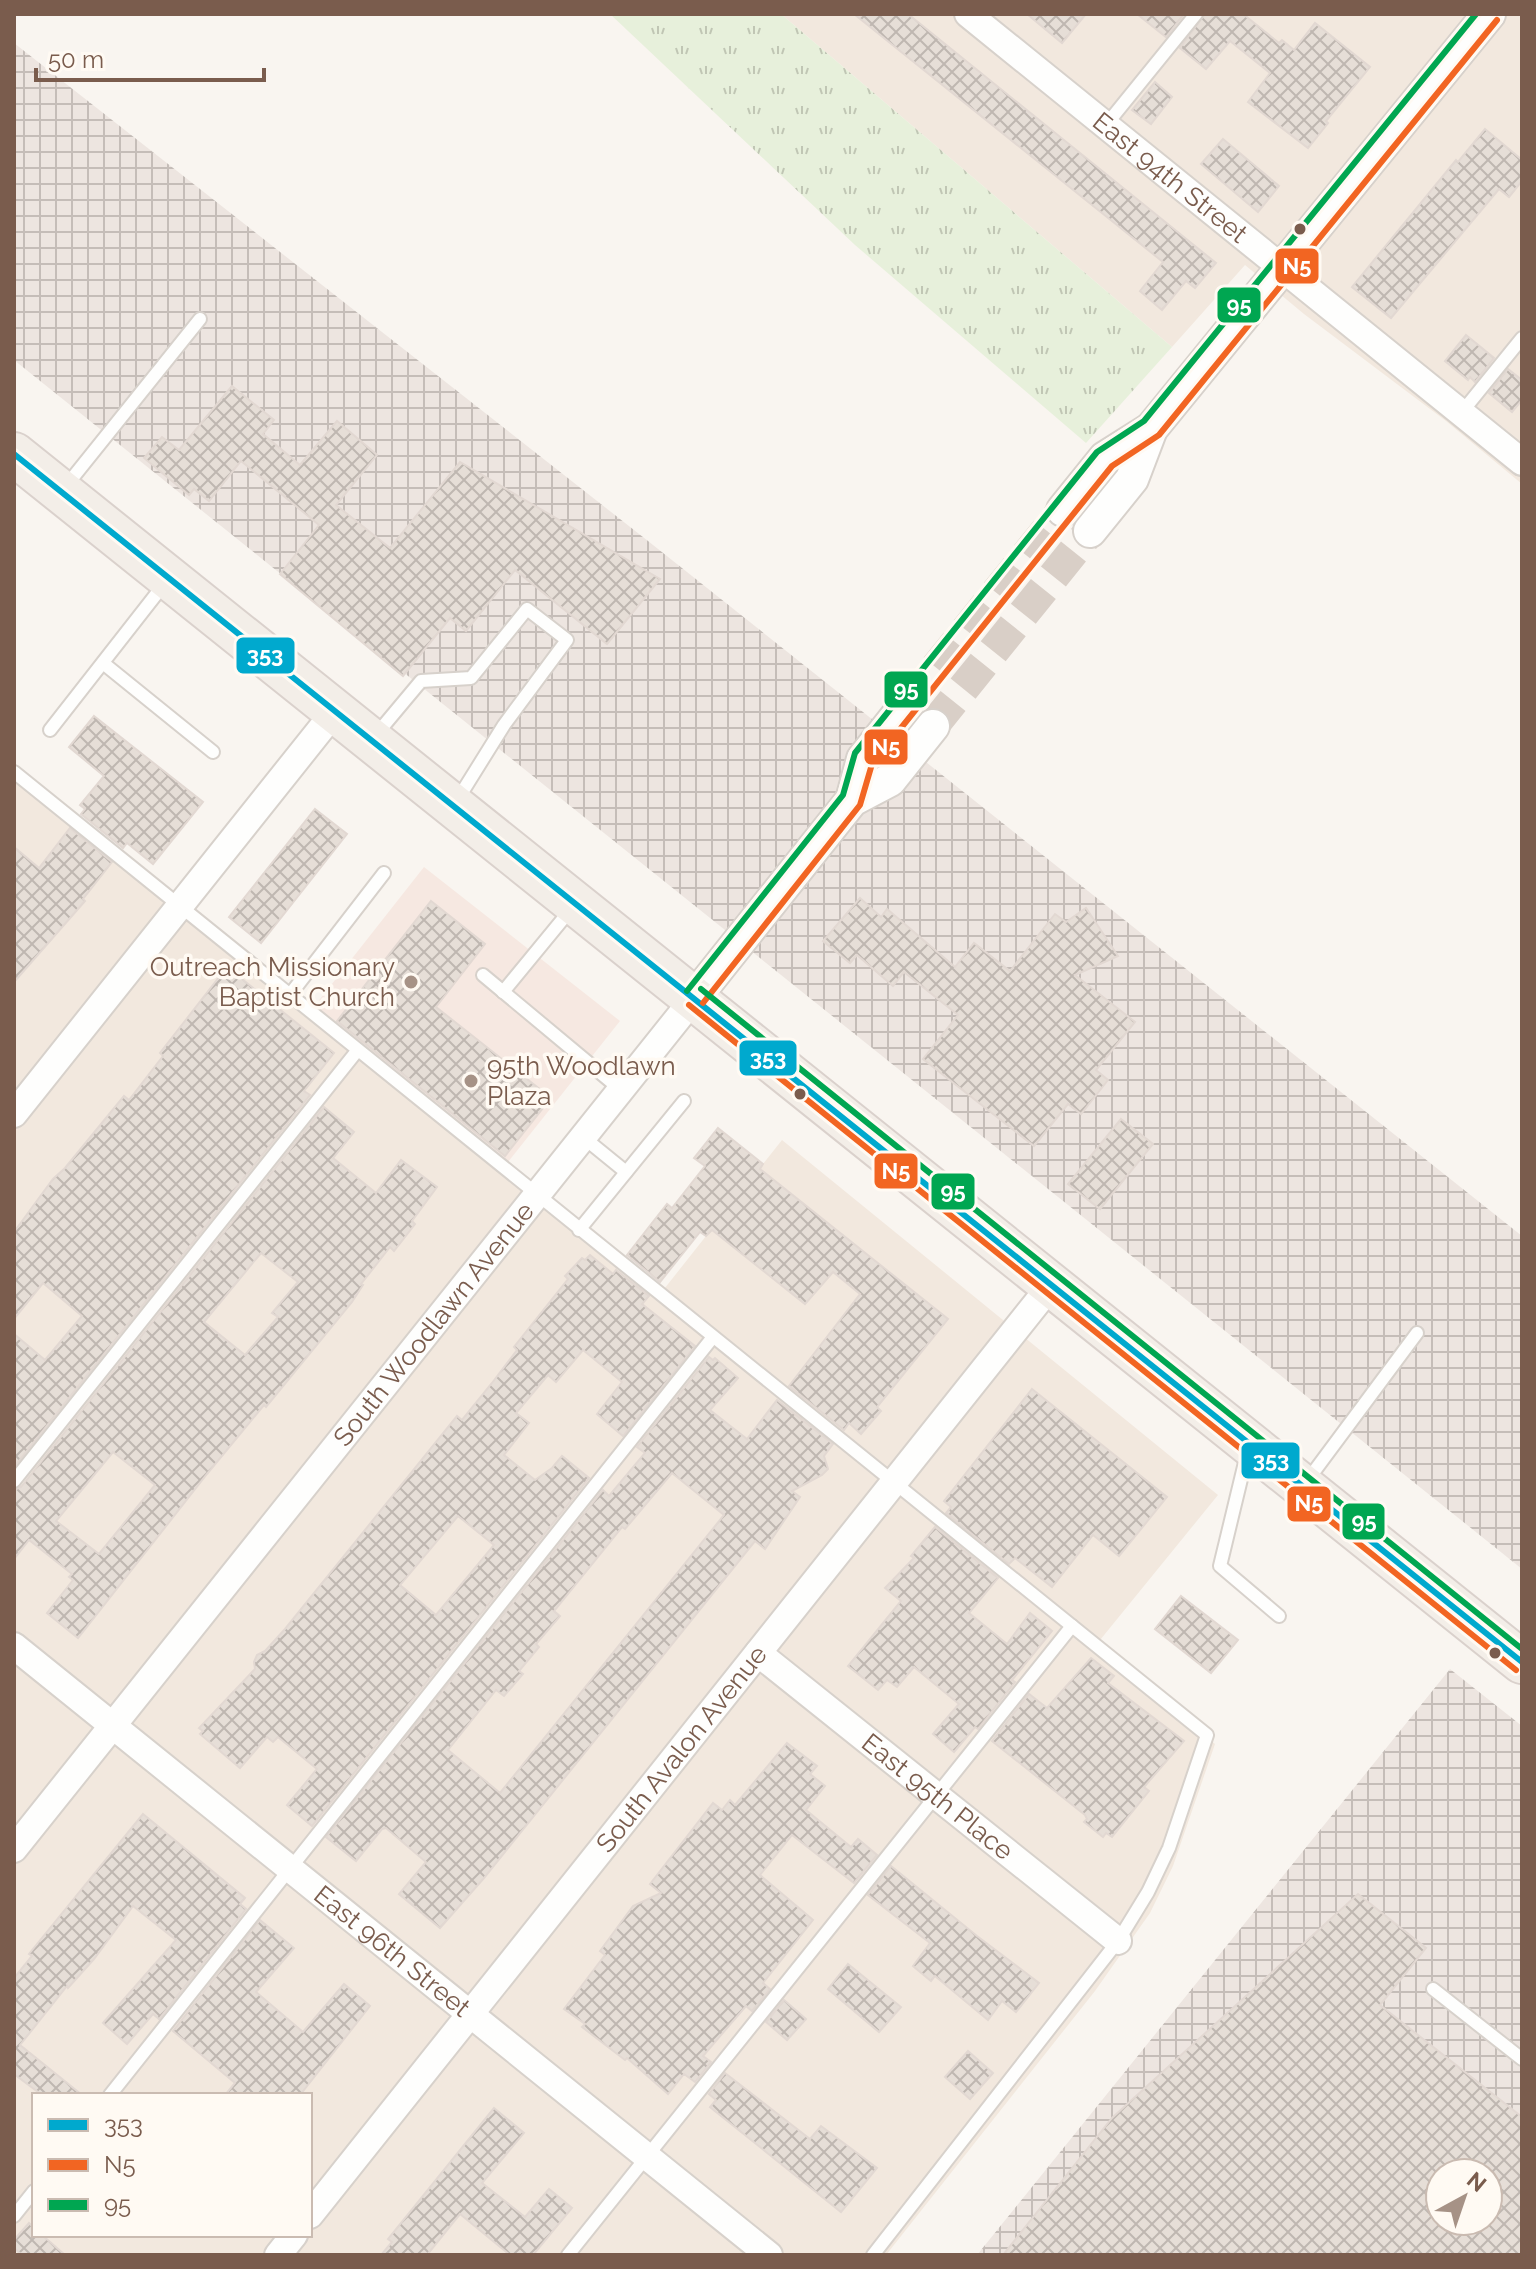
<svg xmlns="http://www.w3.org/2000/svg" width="1536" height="2269" font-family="Raleway,sans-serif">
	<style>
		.residential { fill: #f2e8de; fill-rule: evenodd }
		.commercial { fill: #f6e8e1 }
		.industrial { fill: url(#industrial-grid); fill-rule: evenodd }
		.grass { fill: url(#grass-tufts) }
		.building { fill: url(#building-cross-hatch); stroke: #e2d8d2; stroke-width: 2; fill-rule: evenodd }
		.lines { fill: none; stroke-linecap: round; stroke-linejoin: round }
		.tertiary-tunnel { stroke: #d9cfc7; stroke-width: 32; stroke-dasharray: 32 16; stroke-linecap: butt }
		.service-casing { stroke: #d7d1cb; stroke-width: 16 }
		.minor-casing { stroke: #d7d1cb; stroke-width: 30 }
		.tertiary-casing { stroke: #d7d1cb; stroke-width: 36 }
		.primary-casing { stroke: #dad1cc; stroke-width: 46 }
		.service { stroke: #fefefd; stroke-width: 12 }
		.minor { stroke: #fefefd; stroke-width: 26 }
		.tertiary { stroke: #fefefd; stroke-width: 32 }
		.primary { stroke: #f3eee8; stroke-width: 42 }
		.bus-1-casing { stroke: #fffaf3; stroke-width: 12 }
		.bus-2-casing { stroke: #fffaf3; stroke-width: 12 }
		.bus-3-casing { stroke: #fffaf3; stroke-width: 12 }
		.bus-1 { stroke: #00a9ce; stroke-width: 6 }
		.bus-2 { stroke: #f26522; stroke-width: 6 }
		.bus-3 { stroke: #00a651; stroke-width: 6 }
		.bus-dot { fill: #7a5c4d; stroke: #fffaf3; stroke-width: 3 }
		.poi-dot { fill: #a69286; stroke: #fffaf3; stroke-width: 3 }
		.labels { text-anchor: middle; stroke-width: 7; stroke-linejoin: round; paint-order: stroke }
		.street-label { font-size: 26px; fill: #7a5c4d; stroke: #fffaf3 }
		.poi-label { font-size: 26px; fill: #7a5c4d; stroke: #fffaf3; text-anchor: end }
		.line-badge { stroke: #fffaf3; stroke-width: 3 }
		.badge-label { font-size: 22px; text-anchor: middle; font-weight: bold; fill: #fff }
	</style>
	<defs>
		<pattern id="industrial-grid" width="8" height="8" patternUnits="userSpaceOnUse" patternTransform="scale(2)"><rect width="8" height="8" fill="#ede5e0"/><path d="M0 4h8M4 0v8" fill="none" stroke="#c5bdb8"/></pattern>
		<pattern id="grass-tufts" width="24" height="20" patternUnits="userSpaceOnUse" patternTransform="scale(2)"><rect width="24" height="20" fill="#e7f0db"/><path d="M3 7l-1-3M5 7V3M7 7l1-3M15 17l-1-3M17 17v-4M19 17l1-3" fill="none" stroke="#c0c6b4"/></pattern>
		<pattern id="building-cross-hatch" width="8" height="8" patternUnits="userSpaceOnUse" patternTransform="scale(2)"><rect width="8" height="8" fill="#e6ded7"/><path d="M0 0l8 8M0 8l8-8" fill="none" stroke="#bfb7b1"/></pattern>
	</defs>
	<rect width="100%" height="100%" fill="#f9f5f0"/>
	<g class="residential">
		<polygon points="781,14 1522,14 1522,484 1446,421 1304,314 1245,265 1172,347"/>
		<path d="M14,780L657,1298L782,1140L1218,1495L1096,1645L1215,1744L1173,1866L1150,1913L1095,1991L886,2255H14ZM34,2095H310V2235H34Z"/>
	</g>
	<polygon class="commercial" points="424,867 620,1021 508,1162 313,1008"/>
	<g class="industrial">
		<polygon points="14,43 648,541 1522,1236 1522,1569 14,360"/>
		<path d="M1450,1669L1522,1726V2255H977ZM1440,2173H1488V2221H1440Z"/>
	</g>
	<polygon class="grass" points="610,14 781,14 1172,347 1086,443 855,245"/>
	<g class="building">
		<polygon points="854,14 908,14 1216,263 1195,288 1186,281 1162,310 1140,291 1163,262"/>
		<polygon points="1027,14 1086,14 1062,43"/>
		<polygon points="1137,14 1184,14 1166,37"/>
		<polygon points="1205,14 1243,14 1279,43 1282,40 1294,50 1315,23 1370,67 1326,121 1328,123 1308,148 1248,102 1270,73 1230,41 1206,69 1180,48"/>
		<polygon points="1155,82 1172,97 1151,124 1132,110"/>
		<polygon points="1485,129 1522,160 1522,181 1509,197 1499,189 1391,318 1352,287 1456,160 1458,162"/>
		<polygon points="1223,139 1279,186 1258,212 1201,164"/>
		<polygon points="1466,335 1494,358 1475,382 1470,377 1468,380 1445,361"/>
		<polygon points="1508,369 1522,380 1522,400 1512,412 1489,393"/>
		<polygon points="232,386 274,420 263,434 300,465 337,421 377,455 336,505 390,548 460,462 660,579 607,644 515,570 466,631 450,618 403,676 280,574 319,525 241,461 209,501 194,489 189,495 144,458 162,437 179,450"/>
		<polygon points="94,716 203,802 153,864 127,843 123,848 81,814 85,809 80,805 104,776 69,747"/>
		<polygon points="315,809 347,834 261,943 229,917"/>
		<polygon points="70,828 112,862 83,899 85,901 14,982 14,847 39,868"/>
		<polygon points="860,898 881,917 887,909 955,967 974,943 1010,971 1055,914 1066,922 1086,908 1118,956 1075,975 1135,1022 1096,1070 1108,1080 1081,1114 1068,1104 1034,1146 923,1059 958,1015 904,972 893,986 857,955 850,963 823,941"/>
		<polygon points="431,901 485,944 436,1007 551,1098 505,1156 337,1021"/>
		<polygon points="227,967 334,1053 304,1091 310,1095 14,1467 14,1334 45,1360 82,1316 43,1283 14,1319 14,1232 53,1179 65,1168 124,1096 129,1100 163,1056 160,1053"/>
		<path d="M324,1107L354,1132L333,1158L376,1193L401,1160L437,1187L412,1221L415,1224L394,1251L390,1247L361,1284L363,1285L352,1302L266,1407L264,1405L207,1474L78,1638L47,1613L73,1580L69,1577L72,1574L29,1540L14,1559V1490L21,1487ZM261,1253L298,1282L272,1313L278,1317L245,1355L204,1322ZM113,1452L155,1485L99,1554L56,1521Z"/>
		<polygon points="1121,1119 1153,1144 1100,1209 1068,1184"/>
		<polygon points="718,1128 763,1164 760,1169 948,1319 877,1407 881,1411 861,1434 849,1423 844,1430 789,1386 860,1294 833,1272 805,1304 712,1230 706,1236 700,1232 660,1282 627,1255 667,1204 672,1208 705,1166 694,1158"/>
		<path d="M590,1255L613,1274L616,1270L649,1296L642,1304L695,1346L623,1436L597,1414L622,1382L583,1350L556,1382L548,1375L516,1413L529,1423L504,1455L535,1480L552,1468L562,1456L589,1478L312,1826L287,1805L317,1769L278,1737L273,1742L267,1737L240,1768L200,1734L203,1731L199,1728L255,1669L254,1662L257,1655L265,1651L285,1629L457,1416L462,1420L492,1383L517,1350L514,1347L568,1279L565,1276L582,1258L585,1260ZM458,1516L494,1545L436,1615L400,1585Z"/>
		<path d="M709,1357L713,1360L715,1358L738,1378L710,1410L747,1439L777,1400L833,1444L824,1456L828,1469L822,1475L792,1491L800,1497L765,1549L755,1541L484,1878L440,1928L399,1894L426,1862L386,1828L382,1829L356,1861L326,1837L603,1490L609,1496L645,1453L637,1447ZM672,1473L724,1515L500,1793L448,1750L496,1690L504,1696L523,1674L519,1671L539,1647L536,1644L560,1616L554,1611L622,1527L625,1529Z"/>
		<polygon points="1032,1389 1167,1497 1119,1556 1093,1535 1052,1587 1015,1558 1009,1564 946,1513 951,1507 944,1501"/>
		<polygon points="935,1527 998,1578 969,1613 1007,1644 1030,1613 1052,1631 1012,1680 1015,1682 978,1729 975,1727 954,1752 933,1734 959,1704 914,1667 897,1687 887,1680 878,1690 848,1666 901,1601 885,1588 914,1558 911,1556"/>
		<polygon points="1181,1596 1238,1640 1211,1673 1155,1629"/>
		<polygon points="1091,1658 1114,1676 1108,1683 1184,1741 1144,1787 1149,1791 1112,1837 1106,1833 1103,1837 1084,1822 1087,1819 1085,1815 992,1741 1029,1694 1047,1708"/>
		<polygon points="787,1743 817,1766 810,1774 825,1786 806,1810 851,1847 858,1839 877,1855 854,1883 792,1835 760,1875 813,1920 763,1983 770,1989 752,2011 746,2006 703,2056 711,2062 695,2082 684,2074 668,2094 627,2058 625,2060 582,2027 585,2024 564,2009 605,1955 600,1951 633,1906 661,1893 650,1884 713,1803 722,1810 730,1800 735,1805"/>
		<polygon points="143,1814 245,1898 240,1904 246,1909 159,2019 153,2014 127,2044 103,2023 176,1940 133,1906 94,1959 68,1988 67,1986 20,2045 82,2095 42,2095 14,2074 14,1978 32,1956 29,1954 37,1944"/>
		<polygon points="891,1866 977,1936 1039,1983 1016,2012 1002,2001 988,2020 935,1976 931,1981 913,1966 930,1943 868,1895"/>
		<path d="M1358,1894L1426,1948L1380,2005L1522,2117V2255H1003L1112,2118ZM1440,2173H1488V2221H1440Z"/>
		<polygon points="260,1920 294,1948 256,1992 303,2032 344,1984 370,2006 300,2095 225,2095 235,2083 173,2031"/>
		<polygon points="848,1964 901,2007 879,2032 828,1989"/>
		<polygon points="784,2000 806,2019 787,2040 766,2022"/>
		<polygon points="968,2051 993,2073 970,2099 945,2077"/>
		<polygon points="725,2073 810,2139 821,2126 877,2168 841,2212 710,2107 716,2100 709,2094"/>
		<polygon points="494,2108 524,2133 482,2183 525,2217 549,2189 572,2208 533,2255 510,2255 460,2214 427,2255 381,2255 392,2242 388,2239"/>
		<polygon points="29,2223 34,2228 34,2235 42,2235 65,2255 22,2255 14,2248 14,2240"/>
	</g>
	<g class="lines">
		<g class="tertiary-tunnel">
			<polyline points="906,705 1063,510"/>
			<polyline points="933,726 1090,531"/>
		</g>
		<defs>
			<g id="service">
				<polyline points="1106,125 1196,14"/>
				<polyline points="1462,412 1522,338"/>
				<polyline points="66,486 200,319"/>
				<polyline points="103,663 213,752"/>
				<polyline points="50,730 165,583"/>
				<polyline points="375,736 421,681 471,678 527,609 567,640 504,725 456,802"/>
				<polyline points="14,772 1207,1735 1169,1848 1148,1892 1118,1941 873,2255"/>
				<polyline points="483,975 621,1090"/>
				<polyline points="503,992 572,908"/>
				<polyline points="289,996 384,873"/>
				<polyline points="583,1137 626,1172"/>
				<polyline points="579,1230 684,1101"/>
				<polyline points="1248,1450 1220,1566 1279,1616"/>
				<polyline points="14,1481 357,1051"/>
				<polyline points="1307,1481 1417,1333"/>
				<polyline points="1433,1989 1522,2059"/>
				<polyline points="110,2095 713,1337"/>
				<polyline points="14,2216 34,2191"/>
				<polyline points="568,2255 1072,1626"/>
			</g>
			<g id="minor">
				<path id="s1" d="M968,14L1522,462"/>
				<polyline points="14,1114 336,710"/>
				<path id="s2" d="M14,1646L769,2255"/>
				<path id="s3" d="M758,1653L1118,1941"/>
				<path id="s4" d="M14,1849L695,997"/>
				<path id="s5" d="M310,2215L1052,1284"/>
				<polyline points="278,2255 294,2235"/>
			</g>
			<g id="tertiary">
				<polyline points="1063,510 1105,458 1151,429"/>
				<polyline points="1090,531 1132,479 1151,429 1489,14"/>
				<polyline points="852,800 863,759 906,705"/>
				<polyline points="695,997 852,800 890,780 933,726"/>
			</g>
			<polyline id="primary" points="14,454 1522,1662"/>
		</defs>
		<use href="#service" class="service-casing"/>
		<use href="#minor" class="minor-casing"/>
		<use href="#tertiary" class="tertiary-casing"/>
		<use href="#primary" class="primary-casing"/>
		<use href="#service" class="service"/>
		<use href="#minor" class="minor"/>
		<use href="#tertiary" class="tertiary"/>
		<use href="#primary" class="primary"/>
		<defs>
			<polyline id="bus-1" points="14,454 1522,1662"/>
			<g id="bus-2">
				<polyline points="703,1003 860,805 872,764 1112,466 1159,435 1497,20"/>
				<polyline points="689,1005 1516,1670"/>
			</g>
			<g id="bus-3">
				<polyline points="701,989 1522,1649"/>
				<polyline points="687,991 843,795 855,753 1097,452 1144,421 1476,14"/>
			</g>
		</defs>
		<use href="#bus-1" class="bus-1-casing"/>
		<use href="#bus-2" class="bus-2-casing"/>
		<use href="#bus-3" class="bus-3-casing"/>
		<use href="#bus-1" class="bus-1"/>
		<use href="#bus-2" class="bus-2"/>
		<use href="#bus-3" class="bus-3"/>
	</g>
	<g class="bus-dot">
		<circle cx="1300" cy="229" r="7"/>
		<circle cx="800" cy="1094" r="7"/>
		<circle cx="1495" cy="1653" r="7"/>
	</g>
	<g class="poi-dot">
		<circle cx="411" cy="982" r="8"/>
		<circle cx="471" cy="1081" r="8"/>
	</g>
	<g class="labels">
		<g class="street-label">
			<text dy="9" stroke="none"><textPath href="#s1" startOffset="260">East 94th Street</textPath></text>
			<text dy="9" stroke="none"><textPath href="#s4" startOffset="672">South Woodlawn Avenue</textPath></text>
			<text dy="9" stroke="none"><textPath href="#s5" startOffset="596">South Avalon Avenue</textPath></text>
			<text dy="9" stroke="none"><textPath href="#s3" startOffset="230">East 95th Place</textPath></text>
			<text dy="9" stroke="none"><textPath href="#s2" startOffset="486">East 96th Street</textPath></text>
		</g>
		<g class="poi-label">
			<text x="395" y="976">Outreach Missionary<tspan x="395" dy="30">Baptist Church</tspan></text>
			<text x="487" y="1075" text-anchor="start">95th Woodlawn<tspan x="487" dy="30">Plaza</tspan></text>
		</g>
	</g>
	<g class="line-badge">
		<rect x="1274" y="247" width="46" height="38" rx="8" fill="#f26522"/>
		<rect x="1216" y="286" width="46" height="38" rx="8" fill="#00a651"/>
		<rect x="235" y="636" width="61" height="39" rx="8" fill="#00a9ce"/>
		<rect x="883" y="670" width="46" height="39" rx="8" fill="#00a651"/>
		<rect x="863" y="728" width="46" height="38" rx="8" fill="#f26522"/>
		<rect x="738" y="1039" width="60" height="38" rx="8" fill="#00a9ce"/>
		<rect x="873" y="1152" width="46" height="38" rx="8" fill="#f26522"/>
		<rect x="930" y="1172" width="46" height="39" rx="8" fill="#00a651"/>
		<rect x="1240" y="1441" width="61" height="39" rx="8" fill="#00a9ce"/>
		<rect x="1286" y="1485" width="46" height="38" rx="8" fill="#f26522"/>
		<rect x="1341" y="1502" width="45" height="39" rx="8" fill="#00a651"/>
	</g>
	<g class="badge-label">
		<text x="1297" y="274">N5</text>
		<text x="1239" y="313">95</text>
		<text x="265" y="663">353</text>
		<text x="906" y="697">95</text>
		<text x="886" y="755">N5</text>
		<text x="768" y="1066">353</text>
		<text x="896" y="1179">N5</text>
		<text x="953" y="1199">95</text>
		<text x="1271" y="1468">353</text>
		<text x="1309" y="1511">N5</text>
		<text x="1364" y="1529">95</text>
	</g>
	<rect width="1536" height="2269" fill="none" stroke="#7a5c4d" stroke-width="32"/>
	<rect x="32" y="2093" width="280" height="144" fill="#fffaf3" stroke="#cabbb1" stroke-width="2"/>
	<rect x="48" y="2119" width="40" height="12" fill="#00a9ce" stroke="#cabbb1" stroke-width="2"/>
	<text x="104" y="2133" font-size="24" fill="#7a5c4d">353</text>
	<rect x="48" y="2159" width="40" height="12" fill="#f26522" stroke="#cabbb1" stroke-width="2"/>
	<text x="104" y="2173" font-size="24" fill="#7a5c4d">N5</text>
	<rect x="48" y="2199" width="40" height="12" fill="#00a651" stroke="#cabbb1" stroke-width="2"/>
	<text x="104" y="2213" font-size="24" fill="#7a5c4d">95</text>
	<g transform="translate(1464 2197) rotate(40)"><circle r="38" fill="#fffaf3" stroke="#cabbb1" stroke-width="2"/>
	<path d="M0-6L14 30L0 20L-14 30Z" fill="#a69286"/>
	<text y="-12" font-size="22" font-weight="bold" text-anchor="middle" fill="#7a5c4d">N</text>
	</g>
	<path d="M36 68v12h228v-12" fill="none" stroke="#7a5c4d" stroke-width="4"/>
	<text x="48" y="68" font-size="24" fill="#7a5c4d" stroke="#fffaf3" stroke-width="6" paint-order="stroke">50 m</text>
</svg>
